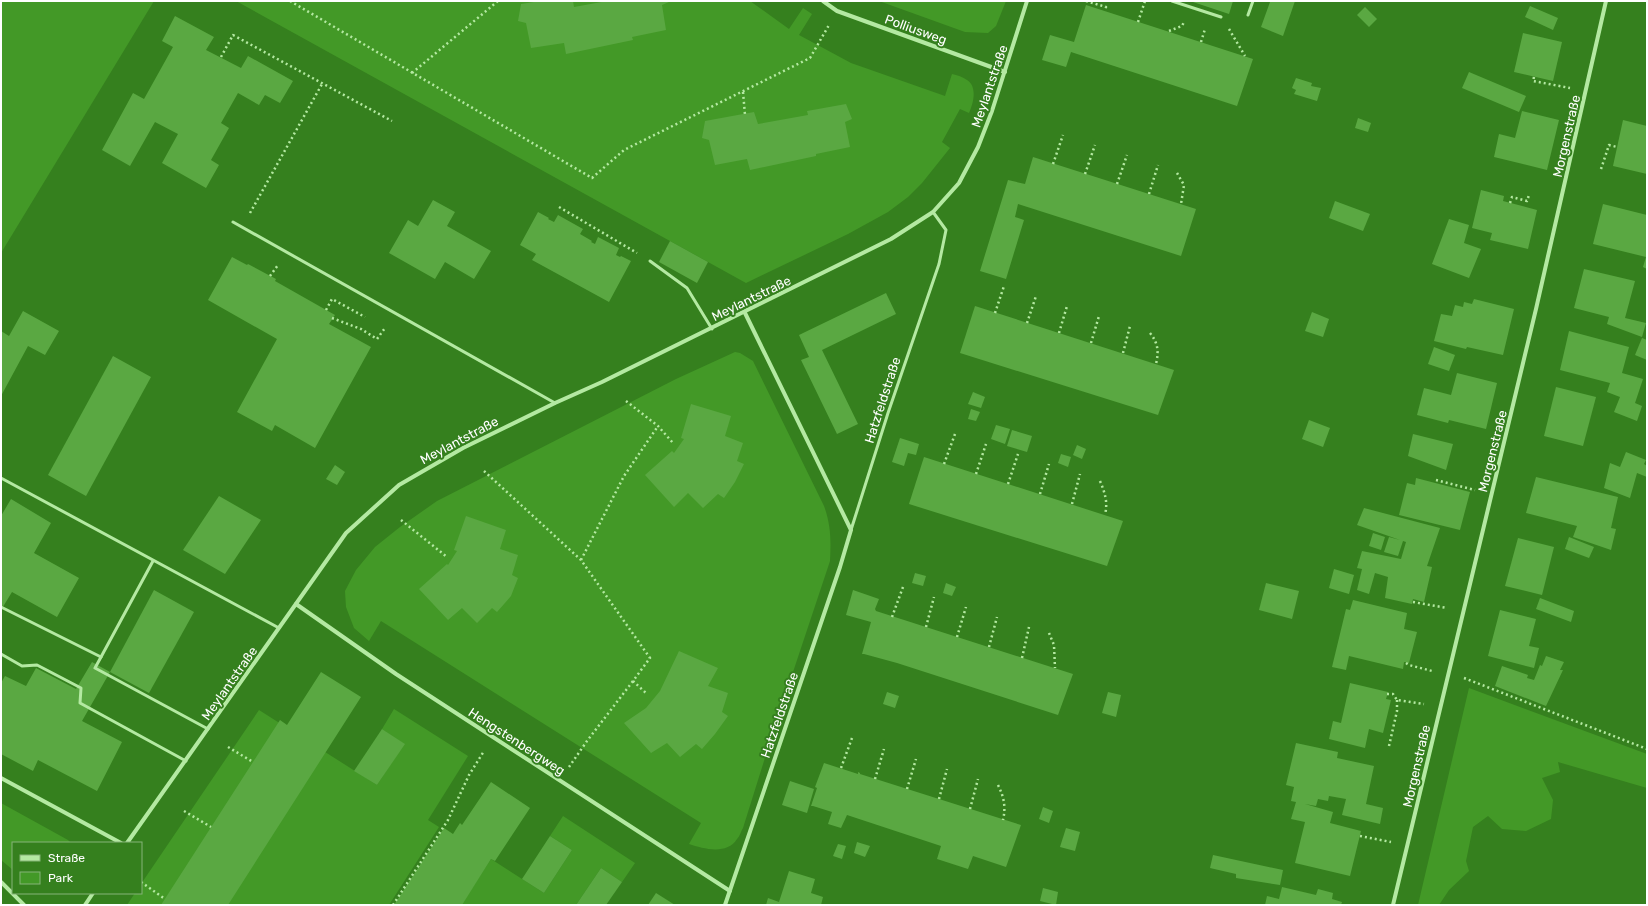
<svg xmlns="http://www.w3.org/2000/svg" width="1648" height="906" font-family="Rubik,sans-serif">
	<style>
		.green { fill: #439927 }
		.building { fill: #5aa842 }
		.lines { fill: none; stroke-linecap: round; stroke-linejoin: round }
		.path { stroke: #b4e9a2; stroke-width: 2.5; stroke-dasharray: 2 3; stroke-linecap: butt }
		.service { stroke: #b4e9a2; stroke-width: 3 }
		.minor { stroke: #b4e9a2; stroke-width: 4 }
		.labels { text-anchor: middle; stroke-width: 4; stroke-linejoin: round; paint-order: stroke }
		.street-label { font-size: 13px; fill: #fff; stroke: #35801e }
	</style>
	<rect width="100%" height="100%" fill="#35801e"/>
	<g class="green">
		<polygon points="1,1 154,1 1,253"/>
		<path d="M236,1H750L789,29L803,8L812,14L799,35L851,63L945,96L952,74C957,75 963,77 967,80C978,87 973,104 969,113L960,109L942,142L950,148L922,183L908,197L888,212L848,234L746,283Z"/>
		<polygon points="879,1 1006,1 996,26 988,33 965,32"/>
		<path d="M735,352L740,353L753,361L824,506C831,525 831,541 830,561L774,729L743,828C741,831 740,836 737,839C727,855 704,849 689,844L701,823L381,621L369,641L354,628L346,607L345,591L356,570L375,547L400,527L437,501L676,379Z"/>
		<polygon points="1469,688 1647,754 1647,788 1558,762 1560,772 1542,778 1553,800 1551,819 1526,831 1502,829 1488,816 1473,827 1466,861 1469,871 1449,890 1439,905 1418,905"/>
		<polygon points="394,709 468,756 428,820 439,827 389,905 127,905 135,893 141,893 141,884 259,710 377,785 404,744 382,729"/>
		<polygon points="1,803 68,840 71,843 13,843 13,870 1,860"/>
		<polygon points="563,816 635,863 622,882 601,868 576,905 461,905 491,859 544,893 572,850 550,836"/>
	</g>
	<g class="building">
		<polygon points="540,1 573,1 574,7 607,1 669,1 669,2 662,5 666,30 632,37 633,40 566,54 564,43 531,48 526,23 518,21 521,4"/>
		<polygon points="1190,1 1233,1 1229,14"/>
		<polygon points="1267,1 1295,1 1283,36 1261,27 1270,2"/>
		<polygon points="1086,5 1253,59 1237,106 1071,52 1066,67 1042,60 1050,35 1074,42"/>
		<polygon points="1530,6 1558,18 1553,30 1525,17"/>
		<polygon points="1365,7 1377,19 1369,27 1357,15"/>
		<polygon points="175,16 214,37 206,50 241,68 248,56 293,81 280,103 265,95 259,105 238,93 221,123 229,128 211,160 219,165 206,188 162,163 178,134 155,122 130,166 102,150 133,93 144,99 173,47 162,41"/>
		<polygon points="1523,33 1562,42 1553,81 1514,72"/>
		<polygon points="1469,72 1526,96 1519,112 1462,88"/>
		<polygon points="1296,78 1312,83 1311,86 1321,88 1317,101 1294,94 1296,90 1292,88"/>
		<polygon points="846,104 852,119 845,122 850,147 816,154 816,156 750,170 747,159 715,165 709,140 702,138 705,121 754,112 758,124 808,115 807,111"/>
		<polygon points="1522,111 1559,120 1547,170 1494,157 1499,134 1515,138"/>
		<polygon points="1358,118 1371,123 1368,132 1355,128"/>
		<polygon points="1623,120 1647,126 1647,174 1613,166"/>
		<polygon points="1033,157 1196,209 1181,256 1018,204 1015,217 1024,220 1006,279 980,271 1008,180 1025,184"/>
		<polygon points="1481,190 1504,196 1503,201 1537,210 1528,249 1490,240 1492,233 1472,228"/>
		<polygon points="433,200 455,212 447,226 491,251 474,279 445,262 435,279 389,253 408,220 418,226"/>
		<polygon points="1335,201 1370,214 1363,231 1329,218"/>
		<polygon points="1603,204 1647,215 1647,269 1643,267 1646,257 1593,244"/>
		<polygon points="538,212 549,218 548,219 554,222 558,215 583,229 580,234 592,241 591,242 595,244 598,237 619,248 616,255 620,257 621,256 631,261 609,302 532,260 536,254 520,245"/>
		<polygon points="1449,219 1469,225 1464,243 1481,249 1469,278 1432,264"/>
		<polygon points="670,241 708,262 697,283 659,262"/>
		<polygon points="232,257 247,265 248,264 276,279 275,281 335,315 329,324 371,347 315,448 275,425 272,431 237,412 277,339 208,300"/>
		<polygon points="1584,269 1635,281 1625,318 1646,323 1642,337 1607,324 1609,317 1574,308"/>
		<polygon points="886,293 896,314 822,350 858,424 837,434 801,360 809,357 799,335"/>
		<polygon points="1474,299 1514,309 1503,355 1467,347 1466,349 1434,341 1441,314 1452,316 1455,305 1463,307 1464,302 1472,304"/>
		<polygon points="975,306 1174,370 1158,415 960,353"/>
		<polygon points="23,311 59,331 45,355 28,346 1,396 1,331 9,336"/>
		<polygon points="1312,312 1329,319 1323,337 1305,331"/>
		<polygon points="1569,331 1629,347 1622,373 1643,379 1635,403 1642,406 1637,421 1614,412 1620,397 1607,392 1610,383 1560,370"/>
		<polygon points="1642,338 1647,340 1647,360 1635,355"/>
		<polygon points="1434,347 1455,355 1449,371 1428,364"/>
		<polygon points="113,356 151,377 86,496 48,475"/>
		<polygon points="1457,373 1497,383 1486,429 1449,420 1448,423 1417,415 1424,388 1451,395"/>
		<polygon points="1556,387 1596,397 1583,446 1544,436"/>
		<polygon points="973,392 985,397 981,408 968,404"/>
		<polygon points="691,404 731,416 725,436 743,443 737,461 744,464 735,482 724,498 718,494 703,508 688,493 674,507 645,475 672,451 674,453 684,439 681,438"/>
		<polygon points="971,409 980,412 976,421 968,419"/>
		<polygon points="1309,420 1330,428 1323,447 1302,439"/>
		<polygon points="996,425 1010,429 1005,444 991,439"/>
		<polygon points="1012,430 1032,436 1027,452 1007,446"/>
		<polygon points="1413,434 1453,444 1446,470 1408,456"/>
		<polygon points="900,438 919,444 916,455 908,453 904,466 892,462"/>
		<polygon points="1077,445 1086,449 1082,459 1073,455"/>
		<polygon points="1626,452 1646,460 1644,464 1647,466 1647,477 1637,473 1630,498 1604,488 1610,463 1620,467"/>
		<polygon points="1061,454 1071,457 1068,467 1058,463"/>
		<polygon points="924,457 1123,521 1107,566 909,504"/>
		<polygon points="335,465 345,472 337,485 326,479"/>
		<polygon points="1536,477 1618,497 1611,528 1616,529 1611,550 1573,537 1577,526 1526,513"/>
		<polygon points="1416,478 1470,492 1460,530 1399,515 1407,483 1415,485"/>
		<polygon points="219,496 261,520 225,574 183,550"/>
		<polygon points="11,499 51,523 34,553 79,578 57,617 12,592 1,610 1,516"/>
		<polygon points="1364,508 1440,528 1427,566 1432,567 1424,602 1413,599 1412,604 1385,598 1388,577 1375,573 1369,594 1357,590 1362,569 1357,568 1362,551 1401,559 1406,542 1403,541 1398,556 1384,552 1389,537 1400,540 1357,525"/>
		<polygon points="466,516 506,530 500,549 518,555 512,575 518,578 511,596 497,612 492,608 477,623 462,608 448,620 419,589 447,564 448,565 457,551 454,550"/>
		<polygon points="1373,533 1385,537 1381,550 1369,546"/>
		<polygon points="1569,537 1594,547 1589,558 1565,549"/>
		<polygon points="1518,538 1554,547 1542,595 1505,586"/>
		<polygon points="1334,569 1354,575 1349,594 1329,588"/>
		<polygon points="915,573 926,576 923,586 912,583"/>
		<polygon points="946,583 956,587 952,596 943,593"/>
		<polygon points="1266,583 1299,591 1292,619 1259,610"/>
		<polygon points="154,590 194,612 149,693 110,672"/>
		<polygon points="853,590 879,599 875,609 876,611 1073,674 1058,715 897,663 864,654 862,654 871,622 846,615"/>
		<polygon points="1540,598 1574,611 1571,622 1536,609"/>
		<polygon points="1353,600 1407,613 1404,629 1417,632 1409,663 1404,662 1403,669 1349,656 1346,670 1332,667 1346,609 1350,610"/>
		<polygon points="1500,610 1536,619 1529,646 1539,648 1534,668 1488,656"/>
		<polygon points="679,651 718,668 708,686 728,693 722,712 728,716 715,734 702,749 696,744 680,757 667,743 651,753 624,723 646,708 660,691"/>
		<polygon points="1546,656 1564,662 1560,670 1563,670 1546,706 1495,686 1502,666 1528,675 1527,678 1534,680 1540,665 1542,666"/>
		<polygon points="92,662 110,672 82,721 122,742 97,791 38,760 33,771 1,754 1,683 5,676 26,686 36,668 76,689"/>
		<polygon points="321,672 361,697 228,905 161,905 280,720 287,725"/>
		<polygon points="1350,683 1388,692 1386,699 1391,700 1383,733 1369,729 1365,748 1329,739 1333,721 1341,723"/>
		<polygon points="887,692 899,696 895,708 883,704"/>
		<polygon points="1108,692 1121,695 1116,717 1102,713"/>
		<polygon points="382,729 405,744 377,785 354,771"/>
		<polygon points="1296,743 1338,752 1337,758 1374,766 1366,804 1383,808 1380,824 1342,815 1346,799 1329,796 1328,801 1318,799 1316,806 1305,804 1333,812 1330,823 1361,831 1350,876 1295,863 1305,822 1291,819 1296,802 1291,801 1294,787 1286,785"/>
		<polygon points="824,763 858,774 858,772 860,773 860,774 1021,825 1006,867 973,856 968,869 937,859 941,846 847,815 841,828 828,824 832,812 813,806 811,806 817,788 815,787"/>
		<polygon points="790,781 814,789 807,813 782,805"/>
		<polygon points="491,782 530,808 495,861 491,859 462,905 394,905 444,828 453,834 460,823 462,825"/>
		<polygon points="1043,807 1053,811 1049,823 1039,819"/>
		<polygon points="1066,828 1080,832 1075,851 1060,847"/>
		<polygon points="550,836 572,850 544,893 522,879"/>
		<polygon points="857,842 870,846 865,857 854,853"/>
		<polygon points="838,844 846,846 842,859 833,856"/>
		<polygon points="1213,855 1283,870 1280,885 1236,878 1236,874 1210,868"/>
		<polygon points="601,868 622,882 606,905 576,905"/>
		<polygon points="789,871 815,879 811,893 823,897 821,905 766,905 768,898 779,902"/>
		<polygon points="1282,887 1316,895 1318,889 1333,893 1332,899 1342,902 1341,905 1265,905 1267,896 1279,899"/>
		<polygon points="1043,888 1058,892 1056,905 1040,901"/>
		<polygon points="656,893 675,905 648,905"/>
	</g>
	<g class="lines">
		<g class="path">
			<polyline points="290,1 592,178 624,150 810,58 829,25"/>
			<polyline points="1086,1 1106,7 1105,11"/>
			<polyline points="1138,22 1145,1"/>
			<polyline points="1229,29 1245,56"/>
			<polyline points="1169,31 1182,26 1184,22"/>
			<polyline points="1201,42 1205,29"/>
			<polyline points="221,57 233,35 392,121"/>
			<polyline points="412,73 498,1"/>
			<polyline points="1534,77 1533,81 1570,88"/>
			<polyline points="743,92 745,115"/>
			<polyline points="1053,164 1063,135"/>
			<polyline points="1601,169 1609,145 1617,147"/>
			<polyline points="1177,173 1184,185 1181,204"/>
			<polyline points="1085,174 1095,145"/>
			<polyline points="1117,184 1127,155"/>
			<polyline points="1149,194 1158,165"/>
			<polyline points="1510,203 1512,197 1527,201 1529,195"/>
			<polyline points="559,207 637,253"/>
			<polyline points="250,213 322,84"/>
			<polyline points="270,276 278,265"/>
			<polyline points="326,310 332,299 365,317"/>
			<polyline points="995,313 1004,286"/>
			<polyline points="332,318 361,329 377,339 385,328"/>
			<polyline points="1027,323 1036,296"/>
			<polyline points="1059,333 1067,306"/>
			<path d="M1150,333C1158,343 1159,351 1156,364"/>
			<polyline points="1091,343 1099,316"/>
			<polyline points="1123,353 1130,326"/>
			<polyline points="626,401 658,426 673,443"/>
			<polyline points="944,464 955,434"/>
			<polyline points="484,471 581,560 650,658 633,681 647,694"/>
			<polyline points="976,474 986,444"/>
			<polyline points="1436,480 1475,490"/>
			<path d="M1100,481C1105,493 1108,502 1105,515"/>
			<polyline points="1008,484 1018,454"/>
			<polyline points="1040,494 1049,464"/>
			<polyline points="1072,504 1080,474"/>
			<polyline points="401,520 447,557"/>
			<polyline points="581,560 624,476 658,426"/>
			<polyline points="1413,602 1447,608"/>
			<polyline points="892,617 903,587"/>
			<polyline points="926,627 934,597"/>
			<polyline points="1049,633 1054,645 1055,668"/>
			<polyline points="957,637 966,607"/>
			<polyline points="989,647 997,617"/>
			<polyline points="1022,658 1029,627"/>
			<polyline points="1406,663 1409,665 1432,671"/>
			<polyline points="1464,678 1647,749"/>
			<polyline points="1387,694 1393,694 1397,700 1424,704"/>
			<polyline points="1389,746 1397,711 1397,700"/>
			<polyline points="228,747 253,762"/>
			<polyline points="569,767 587,741 633,681"/>
			<polyline points="841,768 852,738"/>
			<polyline points="875,779 884,749"/>
			<path d="M998,785C1004,797 1006,807 1003,820"/>
			<polyline points="907,789 916,759"/>
			<polyline points="939,799 947,769"/>
			<polyline points="970,809 978,779"/>
			<polyline points="184,811 211,827"/>
			<polyline points="1360,836 1391,842"/>
			<polyline points="141,882 165,899"/>
			<polyline points="393,905 448,820 469,775 484,751"/>
		</g>
		<g class="service">
			<polyline points="1172,1 1221,17"/>
			<polyline points="1248,15 1253,1"/>
			<polyline points="233,222 555,403"/>
			<polyline points="650,261 687,288 712,329"/>
			<polyline points="1,478 279,628"/>
			<polyline points="851,530 888,413 939,264 946,230 933,212"/>
			<polyline points="1,607 101,657 95,668 208,729"/>
			<polyline points="1,654 22,666 37,665 81,688 80,703 186,761"/>
			<polyline points="101,657 153,561"/>
		</g>
		<g class="minor">
			<polyline points="823,1 837,11 1005,72"/>
			<polyline points="296,604 396,674 730,891"/>
			<polyline points="1,778 121,843"/>
			<polyline points="127,843 346,533 399,485 463,448 555,403 602,382 891,239 933,212 959,183 978,147 992,111 1027,1"/>
			<polyline points="1,882 24,905"/>
			<polyline points="85,905 93,893"/>
			<polyline points="725,905 840,567 851,530 745,313"/>
			<polyline points="1393,905 1536,309 1606,1"/>
		</g>
	</g>
	<g class="labels">
		<g class="street-label">
			<text transform="translate(916 29) rotate(20)" y="5">Polliusweg</text>
			<text transform="translate(989 86) rotate(-71)" y="5">Meylantstraße</text>
			<text transform="translate(1566 136) rotate(-77)" y="5">Morgenstraße</text>
			<text transform="translate(751 298) rotate(-26)" y="5">Meylantstraße</text>
			<text transform="translate(882 400) rotate(-72)" y="5">Hatzfeldstraße</text>
			<text transform="translate(459 440) rotate(-28)" y="5">Meylantstraße</text>
			<text transform="translate(1492 451) rotate(-76)" y="5">Morgenstraße</text>
			<text transform="translate(229 683) rotate(-55)" y="5">Meylantstraße</text>
			<text transform="translate(779 715) rotate(-71)" y="5">Hatzfeldstraße</text>
			<text transform="translate(517 741) rotate(33)" y="5">Hengstenbergweg</text>
			<text transform="translate(1416 766) rotate(-77)" y="5">Morgenstraße</text>
		</g>
	</g>
	<rect width="1648" height="906" fill="none" stroke="#ffffff" stroke-width="4"/>
	<rect x="12" y="842" width="130" height="52" fill="#35801e" stroke="#86b378"/>
	<rect x="20" y="855" width="20" height="6" fill="#b4e9a2" stroke="#86b378"/>
	<text x="48" y="862" font-size="12" fill="#ffffff">Straße</text>
	<rect x="20" y="872" width="20" height="12" fill="#439927" stroke="#86b378"/>
	<text x="48" y="882" font-size="12" fill="#ffffff">Park</text>
</svg>
